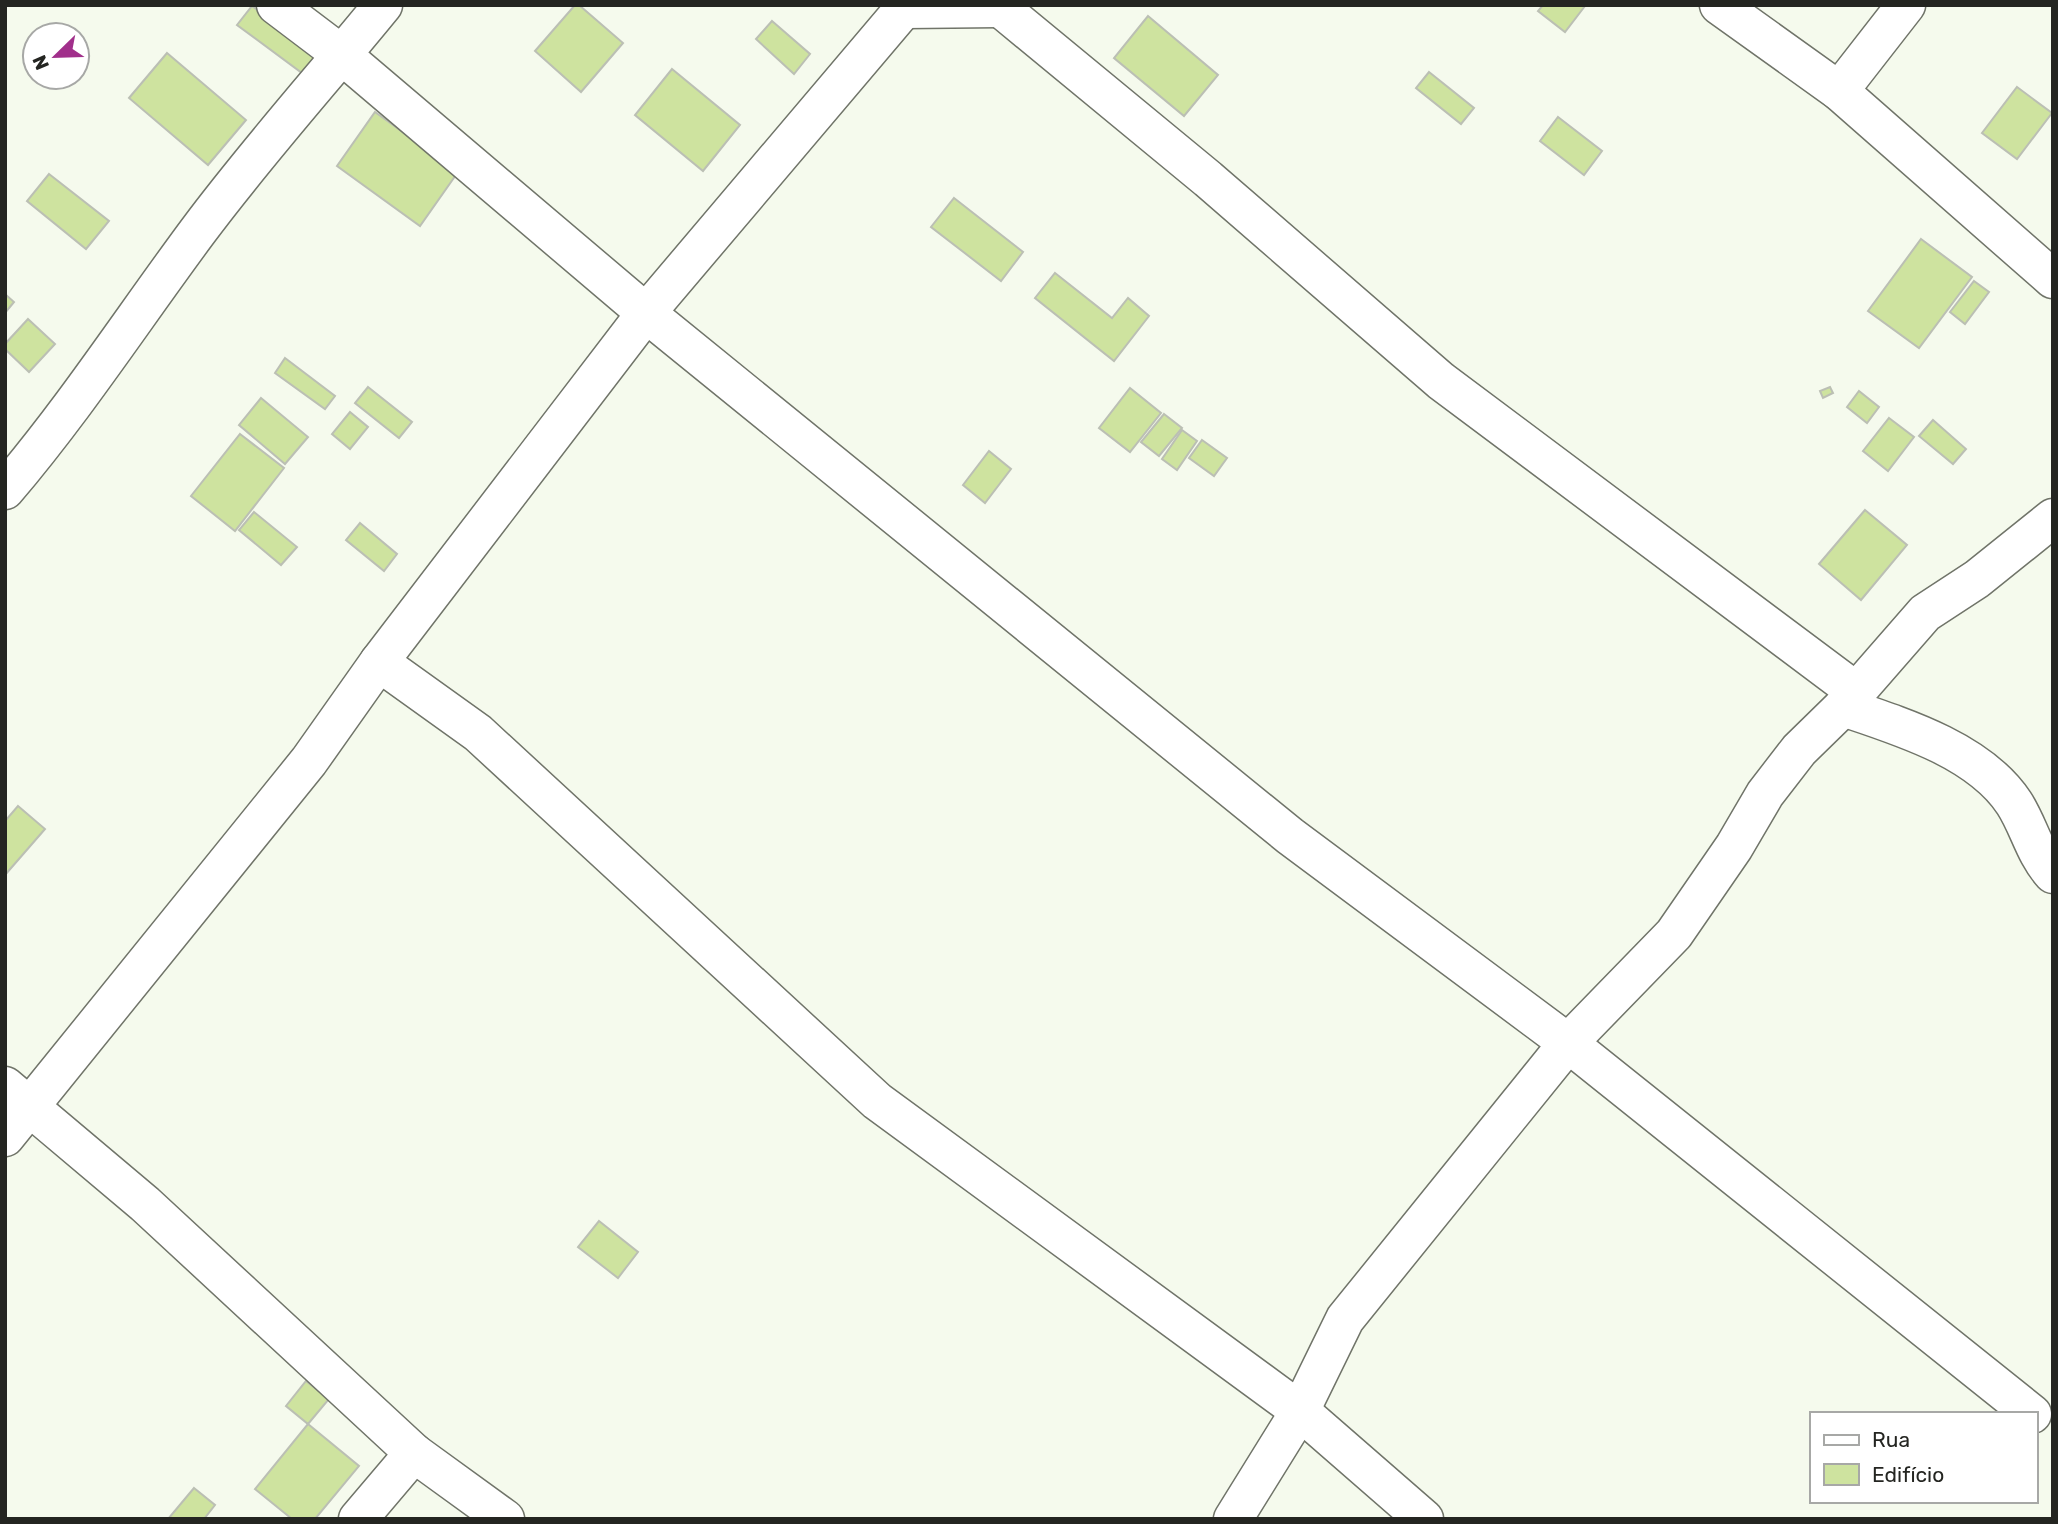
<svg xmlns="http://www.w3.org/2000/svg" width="2058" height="1524" font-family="Rubik,sans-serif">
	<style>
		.building { fill: #cee39f; stroke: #bbbfb4; stroke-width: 2 }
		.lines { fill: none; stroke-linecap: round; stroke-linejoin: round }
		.minor-casing { stroke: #707469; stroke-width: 41 }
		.minor { stroke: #fff; stroke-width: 38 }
	</style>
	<rect width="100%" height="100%" fill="#f5faed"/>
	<g class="building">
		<polygon points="575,5 579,5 623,43 581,92 535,51"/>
		<polygon points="1543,5 1585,5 1585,6 1565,32 1538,11"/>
		<polygon points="252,6 320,57 306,76 237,25"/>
		<polygon points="1148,16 1218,75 1184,116 1114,58"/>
		<polygon points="772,21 810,54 794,74 756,39"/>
		<polygon points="167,53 246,120 208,165 129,98"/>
		<polygon points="672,69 740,125 703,171 635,115"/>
		<polygon points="1429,72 1474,108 1461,124 1416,88"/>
		<polygon points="2017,87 2052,113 2017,159 1982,133"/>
		<polygon points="375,112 458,172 420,226 337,166"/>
		<polygon points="1558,117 1602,151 1584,175 1540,141"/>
		<polygon points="49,174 109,221 86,249 27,201"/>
		<polygon points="954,198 1023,252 1001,281 931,227"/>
		<polygon points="1921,239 1972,277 1919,348 1868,311"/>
		<polygon points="1055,273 1112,318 1128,298 1149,316 1114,361 1035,298"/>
		<polygon points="1974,281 1989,292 1965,324 1950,312"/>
		<polygon points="5,294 14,302 5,313"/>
		<polygon points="28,319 55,344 29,372 5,349 5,344"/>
		<polygon points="285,358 335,396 325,409 275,373"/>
		<polygon points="368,387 412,422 399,438 355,403"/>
		<polygon points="1830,387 1833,393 1823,398 1820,391"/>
		<polygon points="1130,388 1161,413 1130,452 1099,428"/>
		<polygon points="1859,391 1879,407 1867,423 1847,407"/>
		<polygon points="261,398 308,437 285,464 239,425"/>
		<polygon points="350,412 368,427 350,449 332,434"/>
		<polygon points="1164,414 1182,428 1159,456 1141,442"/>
		<polygon points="1889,418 1914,437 1888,471 1863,451"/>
		<polygon points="1933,420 1966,449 1953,464 1919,436"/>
		<polygon points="1182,430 1197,441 1177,470 1162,459"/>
		<polygon points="240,434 284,468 235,531 191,496"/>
		<polygon points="1202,440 1227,458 1214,476 1189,458"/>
		<polygon points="989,451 1011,469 985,503 963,485"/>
		<polygon points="1865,510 1907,545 1861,600 1819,564"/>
		<polygon points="254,512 297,547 281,565 239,530"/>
		<polygon points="360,523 397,554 384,571 346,540"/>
		<polygon points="18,806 45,829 5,875 5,821"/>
		<polygon points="599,1221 638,1252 618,1278 578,1247"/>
		<polygon points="306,1381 329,1399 308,1424 286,1406"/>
		<polygon points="308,1424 359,1466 315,1519 292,1519 255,1489"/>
		<polygon points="194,1488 215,1505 204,1519 168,1519"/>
	</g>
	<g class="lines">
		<defs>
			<g id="minor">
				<polyline points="276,5 342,55 646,313 1290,836 1568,1043 2032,1414"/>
				<polyline points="997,5 1208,179 1441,381 1854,690"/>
				<polyline points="1719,5 1839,91 2053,279"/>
				<polyline points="905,9 999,8"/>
				<polyline points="1839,91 1906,5"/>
				<path d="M5,490C75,408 134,317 198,231C256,153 321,81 383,5"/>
				<polyline points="379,662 478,733 877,1101 1300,1411 1424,1519"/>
				<path d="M1843,707C1900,726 1979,750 2014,803C2029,826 2034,853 2053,874"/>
				<polyline points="5,1086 145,1204 414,1453 505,1519"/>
				<polyline points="5,1137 309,761 379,662 646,313 907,5"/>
				<polyline points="358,1519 414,1453"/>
				<polyline points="1233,1519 1300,1411 1345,1319 1568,1043 1674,934 1734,847 1765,794 1799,750 1843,707 1925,613 1977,579 2053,518"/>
			</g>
		</defs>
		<use href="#minor" class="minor-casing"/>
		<use href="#minor" class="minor"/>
	</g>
	<rect width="2058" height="1524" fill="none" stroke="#242521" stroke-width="14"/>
	<rect x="1810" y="1412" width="228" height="91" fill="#ffffff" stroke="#a7a8a6" stroke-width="2"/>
	<rect x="1824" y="1435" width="35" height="10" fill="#ffffff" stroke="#a7a8a6" stroke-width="2"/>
	<text x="1872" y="1447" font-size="21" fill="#242521">Rua</text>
	<rect x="1824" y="1464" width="35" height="21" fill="#cee39f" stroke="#a7a8a6" stroke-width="2"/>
	<text x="1872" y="1482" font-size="21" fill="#242521">Edifício</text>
	<g transform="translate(56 56) rotate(247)"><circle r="33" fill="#ffffff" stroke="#a7a8a6" stroke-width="2"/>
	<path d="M0-5L12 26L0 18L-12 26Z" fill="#a12f8b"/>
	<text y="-10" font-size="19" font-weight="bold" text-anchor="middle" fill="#242521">N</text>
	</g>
</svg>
